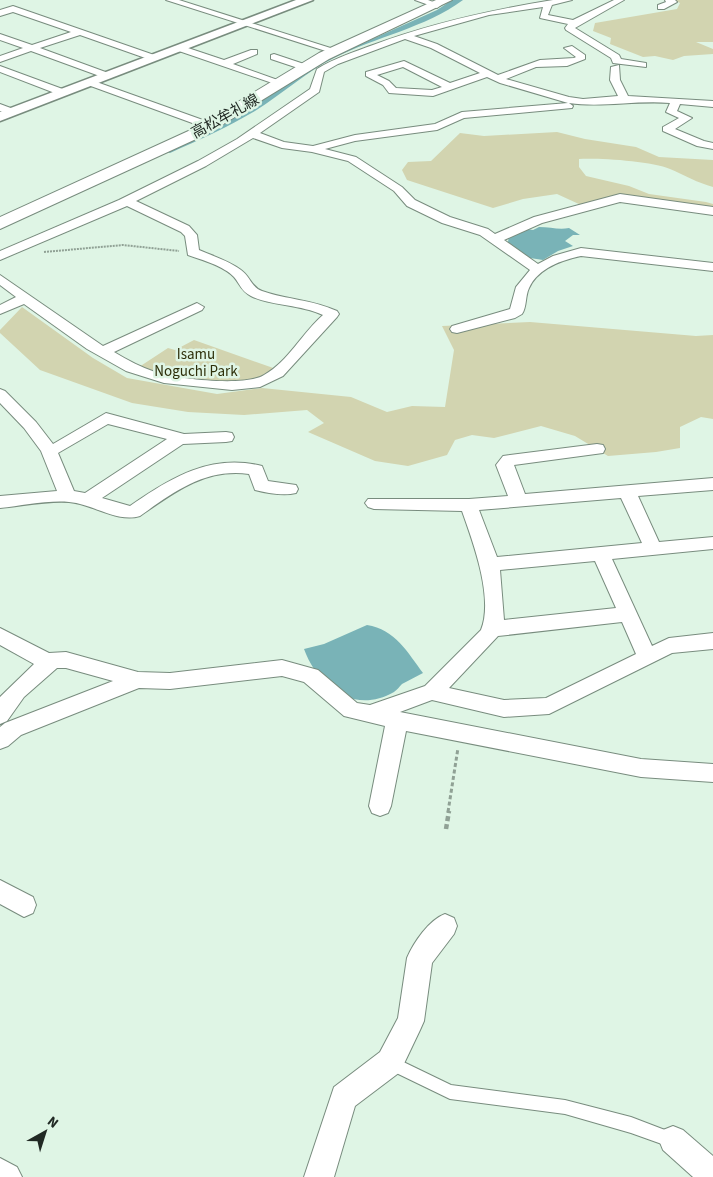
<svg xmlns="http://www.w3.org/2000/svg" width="713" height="1177" font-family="'Source Sans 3','Noto Sans JP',sans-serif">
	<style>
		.green { fill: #d2d4b0 }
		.water { fill: #79b3b7 }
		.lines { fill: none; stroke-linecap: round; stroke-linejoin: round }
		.lane-casing { stroke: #788c7e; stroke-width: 2 }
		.street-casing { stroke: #788c7e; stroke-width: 2 }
		.secondary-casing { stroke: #788c7e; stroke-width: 3 }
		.primary-casing { stroke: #788c7e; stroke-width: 2 }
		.path-far2 { stroke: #90a195; stroke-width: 2; stroke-dasharray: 2 1; stroke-linecap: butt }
		.path-far1 { stroke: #90a195; stroke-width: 3; stroke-dasharray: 4 2.5; stroke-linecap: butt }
		.path { stroke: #90a195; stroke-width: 4.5; stroke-dasharray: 5 3; stroke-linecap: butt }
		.lane { fill: #fff; fill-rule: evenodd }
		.street { fill: #fff; fill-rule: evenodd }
		.secondary { fill: #fff; fill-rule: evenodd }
		.primary { fill: #fff; fill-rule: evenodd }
		.labels { text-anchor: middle; stroke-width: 5; stroke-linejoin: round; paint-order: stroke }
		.far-street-label { font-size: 15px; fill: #212924; stroke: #dff5e5 }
		.far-park-label { font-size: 15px; fill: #2e2f0a; stroke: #dff5e5 }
	</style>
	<rect width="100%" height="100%" fill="#dff5e5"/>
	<g class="green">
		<polygon points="674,0 713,0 713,42 696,42 713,49 713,54 684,56 673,60 655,56 643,57 610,44 611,38 593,31 595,23 677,9 680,3"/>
		<path d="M557,132L585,139L636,147L659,157L713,160V187C698,183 684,175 670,169C652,161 599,158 579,159V167L586,176L629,186L649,194L706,202L713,204V207L615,196L581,205L557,194L523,199L493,208L407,180L402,170L408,162L431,161L460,133L484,136Z"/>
		<polygon points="22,307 93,358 127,378 217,394 262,388 351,397 387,412 412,406 445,407 454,350 442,326 530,322 696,336 713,335 713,419 701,417 680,427 680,448 656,452 608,456 575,436 541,426 494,438 472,435 455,440 447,455 408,466 375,461 308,432 324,423 307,410 244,415 188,412 132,403 40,370 0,333 0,330"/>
		<polygon points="194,340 279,370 250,385 171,381 139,367 168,348 175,350"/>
	</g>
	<g class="water">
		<path d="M452,0H463C425,28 375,37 334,58C306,72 282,94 255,111C228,127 199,140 170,153L165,151L308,68L437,10Z"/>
		<path d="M539,227C550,227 559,230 569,228L580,235H573L565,241L573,246L558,251L543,260L530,258L508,242L509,236L527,229L533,230Z"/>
		<path d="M367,625C395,629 408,653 423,673C416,677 409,680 402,684C399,687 397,690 394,692C354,715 318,687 304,649L324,644Z"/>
	</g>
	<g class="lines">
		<defs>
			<polygon id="lane" points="391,1056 451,1085 565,1100 631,1117 678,1135 681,1140 678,1145 673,1148 631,1133 565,1114 450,1099 386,1068 384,1063 386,1058"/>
			<g id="street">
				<polygon points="166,0 179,0 340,51 332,53"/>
				<polygon points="415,0 428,0 441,5 437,8"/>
				<path d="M553,0H572L552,5L548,15L573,20L614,0H624L575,28L619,55L621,59L646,63V67L613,63L611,58L566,30L565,28L568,24L540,18L543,7L489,15L414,36L437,44L498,75L540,60L574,58L576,57L564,48L572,46L585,55V59L567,66L536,67L506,79L569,97L583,99L618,96L610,80L611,67L619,65L620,80L628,96L713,101V107L680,104L677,111L692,118L675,129L704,141L713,143V149L697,146L663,131V127L679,118L666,112L670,103C636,100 602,108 569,103L573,106L572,108L464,118L437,130L355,141L325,149L356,157L402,187L415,200L450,217L488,229L495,234L534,217L620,194L713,207V215L620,202L542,223L504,240L538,264L553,256L581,248L713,263V271L581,256C562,260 538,268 529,288C525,296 527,307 522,314L515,318L457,333L452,332L450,329L452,326L510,309L516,287L530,270L480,235L442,223L407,206L394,191L348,161L312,152L282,148L253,138L206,166L136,201L189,226L197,235L199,250C213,256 229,261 241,270C250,276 251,287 262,291C288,300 310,299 337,311L339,314L337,317L283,376L260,387L232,390L164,383L126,371L87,349L24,304L0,314V305L16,297L0,285V275L103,346L197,303L204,307L202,310L114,352C127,360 141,367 155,372C177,379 245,387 264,375C289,361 302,333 323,315C300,304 271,306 251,296C241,291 240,284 234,277C224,266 202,260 188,255L185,236L181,232L127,206L0,260V251L119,200L198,161L237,139L310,89L317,69C335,58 354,52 373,45C432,23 491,10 553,0ZM405,39L431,48L480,73L450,83L404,61L366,72V76L383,85L389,93L433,96L487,77L500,83L568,103L462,112L435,124L355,135L313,146L284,142L260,133L319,92L324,72L338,64ZM403,67L442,87L432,90L396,88L389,81L377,75Z"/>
				<polygon points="665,0 675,0 677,2 664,9 658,9 658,5 666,2"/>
				<polygon points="13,6 157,56 159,58 151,60 80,35 40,48 111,74 111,78 105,78 31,51 0,62 0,56 23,48 0,40 0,34 32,45 71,32 13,12 0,16 0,10"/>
				<polygon points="179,45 224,60 251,50 257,50 257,54 233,64 286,83 278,85 176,50 174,48"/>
				<polygon points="274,54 307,65 309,67 304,70 271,59 271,55"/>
				<polygon points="0,66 68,91 69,93 60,95 0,72"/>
				<polygon points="91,80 214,124 215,126 214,128 206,128 88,85 86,83"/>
				<polygon points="0,104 16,110 17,112 12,115 0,111"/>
				<path d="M0,389L5,391L36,422L53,444L106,413L184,434L226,432L232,433L234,437L232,441L226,442L183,444L102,498L130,506C170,478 211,453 262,466L268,481L296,485L298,489L296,493C284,496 267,493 255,490L249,474C205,468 174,492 140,516C117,523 93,504 69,502C47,500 22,506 0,508V496L57,491L41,451L24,428L0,403ZM108,424L167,439L85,493L74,491L58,453Z"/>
				<path d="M597,444L603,445L605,449L603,453L514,465L525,494L713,478V490L638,496L659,542L713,537V549L612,559L652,646L669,638L713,633V649L672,653L549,714L504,717L432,700L400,712L641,759L713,764V782L641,777L406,731L391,806L388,813L380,816L372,813L369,806L385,726L344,716L304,682L282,676L170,689L139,688L21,735L8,746L0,749V727L5,723L113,681L66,668H57L24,697L7,721L0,724V697L34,664L0,645V628L49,653L66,652L138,672L170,673L282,660L318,670L357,703L370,705L425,686L481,630C494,598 473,542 462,511L374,509L368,507L365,503L368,499H469L508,496L496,465L503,456ZM621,498L642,543L497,557L479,510ZM595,561L616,608L504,620L500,570ZM622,622L636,654L546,698L504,700L449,688L498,636Z"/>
				<polygon points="0,880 33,897 36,905 33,913 24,917 0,904"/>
				<path d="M445,914L454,918L457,926L454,934L432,963L424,1021L420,1030L400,1072L355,1106L334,1177H304L334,1087L380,1052L398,1018L407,958C414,942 429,920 445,914Z"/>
				<polygon points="673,1126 683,1130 713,1156 713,1177 693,1177 663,1150 659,1140 663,1130"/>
				<polygon points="0,1158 17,1167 22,1177 0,1177"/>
			</g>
			<polygon id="secondary" points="296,0 313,0 0,121 0,112"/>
			<polygon id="primary" points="436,0 452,0 329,59 207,134 0,229 0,217 195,128 319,53"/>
		</defs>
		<use href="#lane" class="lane-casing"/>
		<use href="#street" class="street-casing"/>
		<use href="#secondary" class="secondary-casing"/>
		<use href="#primary" class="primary-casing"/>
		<polyline class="path-far2" points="44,252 123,245 179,251"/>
		<polyline class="path-far1" points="448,812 458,748"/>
		<polyline class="path" points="446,829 449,811"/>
		<use href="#lane" class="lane"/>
		<use href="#street" class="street"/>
		<use href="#secondary" class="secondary"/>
		<use href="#primary" class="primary"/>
	</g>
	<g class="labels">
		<g class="far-street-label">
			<text transform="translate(225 116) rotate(-29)" y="5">高松牟礼線</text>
		</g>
		<g class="far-park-label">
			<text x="196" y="359">Isamu<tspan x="196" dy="17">Noguchi Park</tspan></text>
		</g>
	</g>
	<g transform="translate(45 1132) rotate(39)" stroke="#dff5e5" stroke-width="4" paint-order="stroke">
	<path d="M0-4L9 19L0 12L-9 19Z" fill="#212924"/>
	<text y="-8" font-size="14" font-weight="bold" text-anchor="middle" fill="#212924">N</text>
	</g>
</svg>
